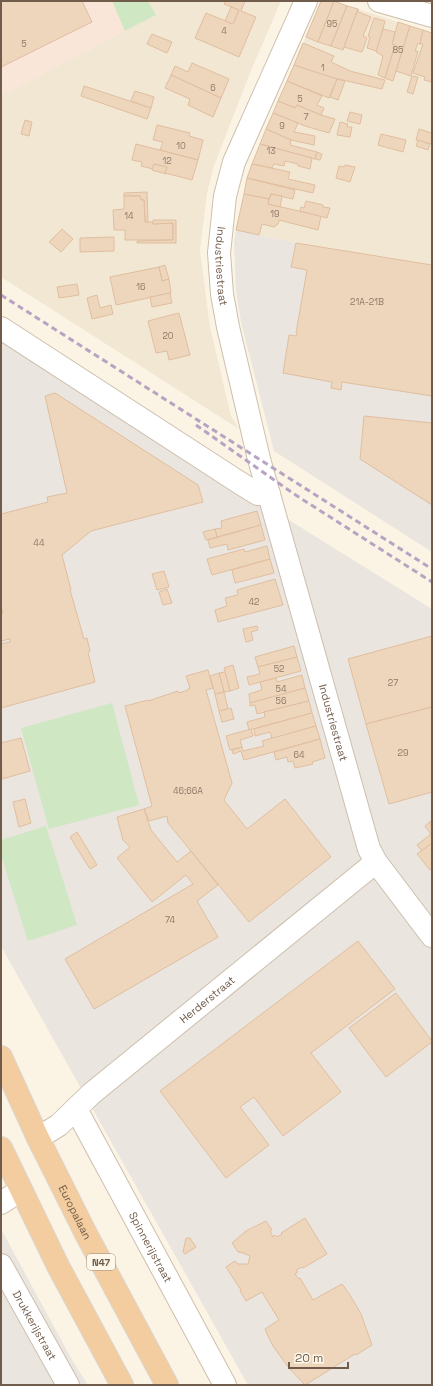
<svg xmlns="http://www.w3.org/2000/svg" width="433" height="1386" font-family="'Space Grotesk',sans-serif">
	<style>
		.residential { fill: #f2e7d3 }
		.commercial { fill: #fae6d8 }
		.industrial { fill: #eae5de }
		.green { fill: #cfe7c3 }
		.building { fill: #eed6bd; stroke: #e0be9f }
		.lines { fill: none; stroke-linecap: round; stroke-linejoin: round }
		.minor-casing { stroke: #cdbfae; stroke-width: 24 }
		.trunk-casing { stroke: #dad5d0; stroke-width: 24 }
		.minor { stroke: #fff; stroke-width: 22 }
		.trunk { stroke: #f3cd9f; stroke-width: 22 }
		.rail { stroke: #b8a3c3; stroke-width: 3; stroke-dasharray: 6 4; stroke-linecap: butt }
		.labels { text-anchor: middle; stroke-width: 3; stroke-linejoin: round; paint-order: stroke }
		.number-label { font-size: 9px; fill: #907a68 }
		.shield { fill: #fef8ea; stroke: #9b8b7b; stroke-width: 1 }
		.shield-label { font-size: 10px; font-weight: bold; fill: #715c4b }
		.street-label { font-size: 11px; fill: #715c4b; stroke: #fef8ea }
	</style>
	<rect width="100%" height="100%" fill="#fbf4e4"/>
	<g class="residential">
		<polygon points="148,1 281,1 250,73 214,166 207,193 200,250 210,327 231,416 239,429 1,277 1,95 156,15"/>
		<polygon points="321,1 333,1 432,33 432,265 296,243 236,230 251,166"/>
	</g>
	<polygon class="commercial" points="1,1 148,1 156,15 1,95"/>
	<g class="industrial">
		<polygon points="236,230 296,243 432,265 432,552 274,451 241,322 236,290 234,242"/>
		<polygon points="1,341 432,609 432,1385 248,1385 1,946"/>
		<polygon points="1,1229 72,1360 88,1385 1,1385"/>
	</g>
	<g class="green">
		<polygon points="112,1 148,1 156,15 125,31"/>
		<polygon points="112,703 139,805 49,829 21,728"/>
		<polygon points="46,826 77,925 28,941 1,855 1,840"/>
	</g>
	<g class="building">
		<polygon points="1,1 82,1 92,22 1,67"/>
		<polygon points="225,1 245,1 241,11 256,17 239,57 195,38 206,13 233,24 239,10 224,4"/>
		<polygon points="321,1 334,1 318,42 306,37"/>
		<polygon points="334,1 347,6 331,46 318,42"/>
		<polygon points="347,6 358,9 343,50 331,46"/>
		<polygon points="231,7 239,10 233,24 225,21"/>
		<polygon points="358,9 358,12 371,17 363,36 367,38 362,52 344,47"/>
		<polygon points="374,18 385,21 377,51 367,48 370,37 368,36"/>
		<polygon points="398,22 410,26 393,81 385,78 395,45 392,44"/>
		<polygon points="410,26 423,30 420,44 418,43 415,51 418,51 411,76 396,71"/>
		<polygon points="383,29 395,32 392,44 395,45 385,78 378,75 383,56 376,52"/>
		<polygon points="423,30 432,33 432,82 424,80 425,77 413,73 423,44 420,44"/>
		<polygon points="152,34 172,42 167,53 147,44"/>
		<polygon points="303,43 334,56 331,62 350,71 385,80 382,89 325,76 294,65"/>
		<polygon points="192,63 229,79 221,98 171,75 175,66 188,72"/>
		<polygon points="294,65 337,79 329,98 287,81"/>
		<polygon points="171,75 221,98 213,117 188,105 190,99 165,88"/>
		<polygon points="412,76 418,77 413,94 407,92"/>
		<polygon points="337,79 345,81 338,100 330,97"/>
		<polygon points="287,81 322,96 317,105 324,108 321,115 297,105 295,108 278,101"/>
		<polygon points="84,86 151,108 147,119 81,96"/>
		<polygon points="135,91 154,97 151,108 131,101"/>
		<polygon points="278,101 295,108 297,105 321,115 335,119 329,133 305,126 273,113"/>
		<polygon points="350,112 362,115 360,124 347,121"/>
		<polygon points="273,113 298,123 294,132 315,136 314,145 291,140 266,129"/>
		<polygon points="25,120 32,122 29,136 21,134"/>
		<polygon points="340,122 348,124 347,127 352,127 350,137 337,135"/>
		<polygon points="157,125 190,133 189,136 203,140 198,160 160,150 163,142 153,140"/>
		<polygon points="266,129 291,140 290,145 317,152 315,159 260,144"/>
		<polygon points="419,129 432,133 432,144 416,140"/>
		<polygon points="381,134 406,140 403,152 378,145"/>
		<polygon points="418,140 430,144 428,150 416,146"/>
		<polygon points="136,144 198,160 192,180 165,173 167,167 154,164 153,169 141,166 142,162 132,160"/>
		<polygon points="260,144 312,158 310,169 298,166 298,164 285,161 284,166 274,164 272,168 252,164"/>
		<polygon points="317,152 322,154 320,160 315,159"/>
		<polygon points="154,164 167,167 165,173 166,174 152,170"/>
		<polygon points="252,164 290,172 288,179 315,185 313,193 247,178"/>
		<polygon points="345,165 355,167 350,182 336,178 339,166 344,167"/>
		<polygon points="247,178 295,190 293,199 271,194 269,199 244,194"/>
		<polygon points="147,192 148,222 145,222 144,200 141,200 140,196 124,196 124,193"/>
		<polygon points="244,194 269,199 268,204 321,216 318,230 279,220 278,224 274,227 262,224 259,235 236,230"/>
		<polygon points="271,194 282,196 280,207 268,204"/>
		<polygon points="124,196 140,196 141,200 144,200 145,222 153,222 153,224 173,223 173,240 125,240 125,230 114,230 113,210 124,209"/>
		<polygon points="306,201 323,205 323,207 330,208 327,218 300,211 301,207 304,208"/>
		<polygon points="153,220 176,220 176,243 137,243 137,241 173,240 173,223 153,224"/>
		<polygon points="62,229 73,239 61,252 49,242"/>
		<polygon points="114,237 114,251 80,252 80,238"/>
		<polygon points="296,243 432,265 432,396 342,382 341,390 331,388 332,382 283,373 289,335 297,336 297,333 296,333 307,270 291,267"/>
		<polygon points="165,265 169,279 162,281 159,267"/>
		<polygon points="159,267 162,281 169,279 171,293 116,305 110,277"/>
		<polygon points="77,284 79,295 59,298 57,287"/>
		<polygon points="170,293 172,303 152,307 150,297"/>
		<polygon points="97,295 100,308 111,305 113,314 92,319 87,298"/>
		<polygon points="179,313 190,355 169,360 167,351 156,353 148,321"/>
		<polygon points="55,393 198,485 203,502 91,531 62,555 71,590 70,590 84,639 87,638 90,651 88,652 95,682 1,708 1,644 10,642 10,639 1,641 1,613 3,613 1,606 1,514 48,502 47,497 67,493 45,396"/>
		<polygon points="364,416 432,423 432,505 360,459"/>
		<polygon points="257,511 261,525 217,537 215,529 222,528 221,521"/>
		<polygon points="261,525 265,540 228,550 227,544 210,548 208,540"/>
		<polygon points="215,529 217,537 206,540 203,532"/>
		<polygon points="267,546 270,559 212,575 207,559 244,549 245,552"/>
		<polygon points="270,559 274,573 235,583 232,570"/>
		<polygon points="164,571 169,587 157,590 152,574"/>
		<polygon points="275,579 283,605 218,622 215,610 227,606 225,598 238,595 237,590"/>
		<polygon points="167,589 172,603 163,605 159,592"/>
		<polygon points="257,626 258,630 251,632 253,640 246,642 243,629"/>
		<polygon points="432,636 432,707 366,724 348,659"/>
		<polygon points="294,646 297,657 258,667 255,657"/>
		<polygon points="297,657 301,671 249,685 247,677 260,674 258,667"/>
		<polygon points="233,665 239,688 230,691 224,668"/>
		<polygon points="208,670 213,688 206,690 232,783 224,800 247,829 285,799 331,857 249,922 168,823 167,816 149,821 144,809 152,806 125,706 148,700 148,701 178,691 179,693 188,690 188,689 190,688 186,676"/>
		<polygon points="225,672 230,691 224,692 219,673"/>
		<polygon points="219,673 224,692 215,694 210,676"/>
		<polygon points="302,675 305,688 250,703 249,694 262,690 260,682 276,678 277,682"/>
		<polygon points="305,688 309,701 257,714 255,705 250,706 250,703"/>
		<polygon points="224,692 228,709 219,711 215,694"/>
		<polygon points="309,701 312,713 249,730 247,722 265,717 264,712"/>
		<polygon points="432,707 432,792 389,804 366,724"/>
		<polygon points="231,708 234,719 222,722 219,711"/>
		<polygon points="312,713 316,726 272,739 270,732 255,736 254,729"/>
		<polygon points="316,726 320,739 244,760 241,751 233,754 232,750 242,747 243,751 264,746 262,741"/>
		<polygon points="251,729 253,736 240,740 242,747 230,750 226,736"/>
		<polygon points="21,738 30,771 2,779 1,743"/>
		<polygon points="320,739 325,758 312,762 313,764 295,768 293,761 288,762 287,757 276,760 274,752"/>
		<polygon points="25,799 31,823 19,827 13,802"/>
		<polygon points="144,809 151,830 177,862 191,851 218,885 197,901 218,937 94,1009 65,959 193,884 186,875 152,902 117,858 130,847 123,840 117,817"/>
		<polygon points="431,821 432,843 422,851 417,845 431,834 425,826"/>
		<polygon points="77,832 97,865 90,869 70,837"/>
		<polygon points="432,843 432,868 430,870 417,854"/>
		<polygon points="358,941 395,989 311,1053 341,1092 283,1136 254,1097 240,1107 269,1145 226,1178 160,1091"/>
		<polygon points="396,993 432,1041 432,1042 386,1077 349,1028"/>
		<polygon points="305,1218 327,1254 303,1268 302,1267 296,1270 298,1272 295,1274 299,1279 300,1278 313,1300 342,1284 350,1295 361,1314 372,1345 356,1355 355,1354 305,1385 289,1368 273,1346 267,1334 265,1329 279,1320 262,1292 246,1301 240,1291 241,1290 226,1267 235,1261 238,1264 248,1264 250,1256 241,1252 240,1253 239,1251 238,1252 232,1243 246,1231 266,1221 272,1230 270,1231 273,1237 275,1235 277,1237 282,1234 281,1233"/>
		<polygon points="186,1238 190,1238 196,1247 185,1254 183,1252"/>
	</g>
	<g class="lines">
		<defs>
			<g id="minor">
				<path id="s1" d="M306,1L234,162L225,196L219,253L222,294L228,327L259,459L369,849L376,862L432,936"/>
				<polyline points="379,1 432,16"/>
				<polyline points="1,328 240,483 258,494 269,494"/>
				<path id="s2" d="M76,1109L225,1385"/>
				<path id="s3" d="M38,1138L59,1125L91,1094L376,862"/>
				<polyline points="1,1203 21,1190"/>
				<path id="s4" d="M1,1265L68,1385"/>
			</g>
			<g id="trunk">
				<path id="s5" d="M1,1057L38,1138L85,1232L167,1385"/>
				<polyline points="1,1148 58,1266 122,1385"/>
			</g>
		</defs>
		<use href="#minor" class="minor-casing"/>
		<use href="#trunk" class="trunk-casing"/>
		<use href="#minor" class="minor"/>
		<use href="#trunk" class="trunk"/>
		<g class="rail">
			<polyline points="1,295 432,569"/>
			<polyline points="196,425 294,494 432,582"/>
		</g>
	</g>
	<g class="labels">
		<g class="number-label">
			<text x="332" y="27">95</text>
			<text x="224" y="34">4</text>
			<text x="24" y="47">5</text>
			<text x="398" y="53">85</text>
			<text x="323" y="71">1</text>
			<text x="213" y="91">6</text>
			<text x="300" y="102">5</text>
			<text x="306" y="120">7</text>
			<text x="282" y="129">9</text>
			<text x="181" y="149">10</text>
			<text x="271" y="154">13</text>
			<text x="167" y="164">12</text>
			<text x="275" y="217">19</text>
			<text x="129" y="219">14</text>
			<text x="141" y="290">16</text>
			<text x="367" y="305">21A-21B</text>
			<text x="168" y="339">20</text>
			<text x="39" y="546">44</text>
			<text x="254" y="605">42</text>
			<text x="279" y="672">52</text>
			<text x="393" y="686">27</text>
			<text x="281" y="692">54</text>
			<text x="281" y="704">56</text>
			<text x="403" y="756">29</text>
			<text x="299" y="758">64</text>
			<text x="188" y="794">46;66A</text>
			<text x="170" y="923">74</text>
		</g>
		<rect class="shield" x="87" y="1254" width="28" height="16" rx="3"/>
		<g class="shield-label">
			<text x="101" y="1266">N47</text>
		</g>
		<g class="street-label">
			<text dy="4" stroke="none"><textPath href="#s1" startOffset="282">Industriestraat</textPath></text>
			<text dy="4" stroke="none"><textPath href="#s1" startOffset="753">Industriestraat</textPath></text>
			<text dy="4" stroke="none"><textPath href="#s3" startOffset="219">Herderstraat</textPath></text>
			<text dy="4" stroke="none"><textPath href="#s5" startOffset="172">Europalaan</textPath></text>
			<text dy="4" stroke="none"><textPath href="#s2" startOffset="157">Spinnerijstraat</textPath></text>
			<text dy="4" stroke="none"><textPath href="#s4" startOffset="69">Drukkerijstraat</textPath></text>
		</g>
	</g>
	<rect width="433" height="1386" fill="none" stroke="#715c4b" stroke-width="4"/>
	<path d="M289 1362v6h59v-6" fill="none" stroke="#715c4b" stroke-width="2"/>
	<text x="295" y="1362" font-size="12" fill="#715c4b" stroke="#fef8ea" stroke-width="3" paint-order="stroke">20 m</text>
</svg>
